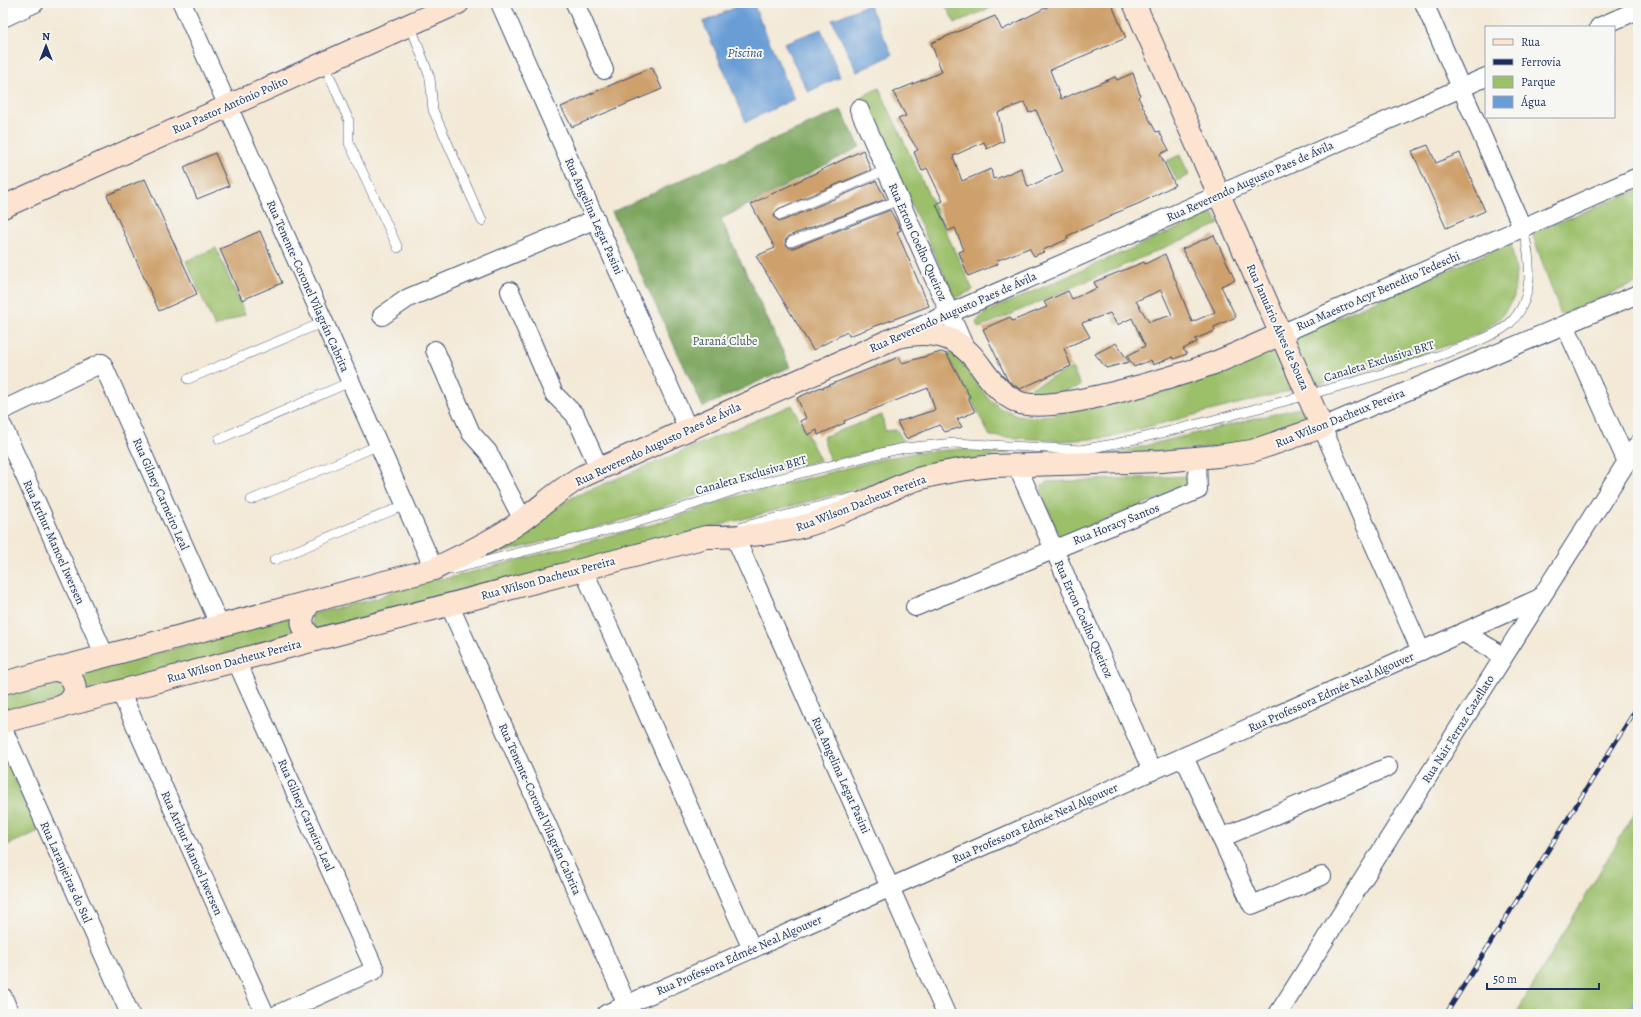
<svg xmlns="http://www.w3.org/2000/svg" width="1641" height="1017" font-family="Alegreya,serif">
	<style>
		.green { fill: #9cc06a; stroke: #5c7864 }
		.forest { fill: #7da65e; stroke: #4c6a5e }
		.water { fill: #699dd5; stroke: #42669a }
		.lines { fill: none; stroke-linecap: round; stroke-linejoin: round }
		.stream { stroke: #699dd5; stroke-width: 4.5 }
		.building { fill: #cea06c; fill-rule: evenodd }
		.service-casing { stroke: #3b4b70; stroke-width: 10 }
		.minor-casing { stroke: #3b4b70; stroke-width: 20 }
		.secondary-casing { stroke: #3b4b70; stroke-width: 24 }
		.service { stroke: #fff; stroke-width: 9 }
		.minor { stroke: #fff; stroke-width: 18 }
		.secondary { stroke: #fde4d1; stroke-width: 22 }
		.rail-casing { stroke: #1b2f5e; stroke-width: 4.5 }
		.rail { stroke: #f6f6f2; stroke-width: 3; stroke-dasharray: 9; stroke-linecap: butt }
		.labels { text-anchor: middle; stroke-width: 4; stroke-linejoin: round; paint-order: stroke }
		.street-label { font-size: 12px; fill: #1b2f5e; stroke: #f6f6f2 }
		.park-label { font-size: 12px; fill: #425a62; stroke: #f6f6f2 }
		.water-label { font-size: 13px; font-style: italic; fill: #365688; stroke: #f6f6f2 }
	</style>
	<rect width="100%" height="100%" fill="#f6f6f2"/>
	<filter id="ink" filterUnits="userSpaceOnUse"><feTurbulence type="fractalNoise" baseFrequency=".025" numOctaves="2"/><feDisplacementMap in="SourceGraphic" scale="8" xChannelSelector="R" yChannelSelector="G"/><feConvolveMatrix kernelMatrix="1 2 1 2 8 2 1 2 1" color-interpolation-filters="sRGB"/></filter>
	<filter id="wash" filterUnits="userSpaceOnUse"><feTurbulence type="fractalNoise" baseFrequency=".012" numOctaves="4" result="noise"/><feDisplacementMap in="SourceGraphic" scale="16" xChannelSelector="R" yChannelSelector="G"/><feGaussianBlur stdDeviation="0.9" result="paint"/><feColorMatrix in="noise" values="0 0 0 0 0 0 0 0 0 0 0 0 0 0 0 0 0 1.4 0 .05"/><feComposite in="paint" operator="in"/></filter>
	<g filter="url(#wash)">
		<rect width="100%" height="100%" fill="#f3e9d6"/>
		<g class="green">
			<polygon points="944,3 1002,3 955,23"/>
			<polygon points="879,88 973,290 955,298 861,97"/>
			<polygon points="1180,155 1189,175 1177,181 1167,161"/>
			<polygon points="1638,190 1638,282 1561,315 1532,233"/>
			<polygon points="1213,213 1219,224 979,328 976,323 984,313"/>
			<polygon points="1511,243 1516,271 1514,297 1501,317 1485,330 1459,342 1312,387 1290,338"/>
			<polygon points="216,248 245,314 215,327 186,261"/>
			<polygon points="1276,349 1292,390 1104,438 1062,441 990,436 947,354 956,353 986,396 1000,408 1017,415 1032,417 1051,415 1132,398"/>
			<path d="M1072,368L1081,386C1064,391 1041,401 1024,391Z"/>
			<polygon points="792,405 820,460 723,486 631,518 468,562 573,497"/>
			<polygon points="1307,406 1310,419 1301,427 1236,445 1091,459"/>
			<polygon points="882,415 885,431 897,430 904,442 830,462 823,437"/>
			<polygon points="961,449 1011,452 935,468 317,632 311,625 313,614 378,598 402,586 424,580 449,578 662,522 730,498 882,459 920,452"/>
			<polygon points="1187,476 1191,481 1188,486 1060,538 1041,491 1042,485 1047,482"/>
			<polygon points="291,617 295,635 3,715 3,695"/>
			<polygon points="3,752 39,831 3,847"/>
			<polygon points="1638,807 1638,1014 1516,1014"/>
		</g>
		<polygon class="forest" points="841,110 860,147 721,219 790,367 703,407 612,212 699,172"/>
		<g class="water">
			<polygon points="745,3 753,3 794,99 746,122 703,22"/>
			<polygon points="869,4 892,55 857,72 832,20"/>
			<polygon points="821,29 840,77 808,92 784,43"/>
		</g>
		<g class="lines">
			<polyline class="stream" points="1630,1014 1638,994"/>
		</g>
		<g id="blocks">
			<g class="building">
				<path d="M1055,3H1111L1126,38L1050,70L1061,99L1115,77L1117,80L1133,73L1140,95L1138,97L1156,132L1159,131L1169,150L1160,154L1175,185L1140,203L1111,215L1112,216L1067,236L1068,239L1043,250L1044,252L1034,256L1029,248L996,261L998,264L968,276L959,252L964,250L955,228L948,231L936,204L943,201L927,168L922,171L914,152L918,150L898,119L906,116L893,92L942,72L931,43L995,16L1002,30ZM1025,102L1029,113L1036,110L1063,171L1028,187L1021,168L996,179V178L993,179L991,169L962,181L953,156L984,142L987,149L1004,141L998,113Z"/>
				<polygon points="652,67 662,89 572,127 561,107"/>
				<polygon points="1428,145 1436,163 1460,153 1485,211 1446,228 1412,151"/>
				<polygon points="863,150 871,170 778,209 774,214 775,218 779,221 782,221 876,181 886,199 789,236 785,241 786,245 790,248 793,248 890,210 901,230 897,232 929,306 849,336 847,332 813,350 756,256 775,248 751,204"/>
				<polygon points="215,153 229,186 197,199 184,167"/>
				<polygon points="145,179 197,294 159,311 107,195"/>
				<polygon points="260,231 282,283 242,300 220,249"/>
				<path d="M1214,235L1235,280L1221,286L1236,317L1214,327L1215,331L1195,339L1197,342L1183,349L1187,354L1174,359L1173,357L1153,365L1151,360L1134,367L1127,356L1145,346L1132,318L1117,325L1110,313L1082,323L1090,337L1064,348L1071,366L1020,389L1008,381L983,329L1010,317L1012,321L1047,307L1044,302L1068,291L1072,299L1097,288L1094,282L1144,262L1145,264L1165,254L1192,322L1215,312L1182,249ZM1161,290L1172,315L1149,322L1136,301Z"/>
				<polygon points="1116,343 1129,362 1106,368 1095,354"/>
				<polygon points="941,352 947,354 970,397 968,398 975,412 957,419 962,427 945,432 939,425 906,439 897,422 935,410 928,388 844,421 845,423 818,435 817,430 808,435 800,421 806,418 797,398 821,387 822,388 899,357 902,363"/>
			</g>
		</g>
	</g>
	<g filter="url(#ink)">
		<use href="#blocks" fill-opacity="0" stroke="#3b4b70" stroke-width="1"/>
		<g class="lines">
			<defs>
				<g id="service">
					<polyline points="410,24 430,78 433,110 482,221"/>
					<polyline points="324,63 349,121 349,143 398,248"/>
					<polyline points="780,215 886,170"/>
					<polyline points="791,242 899,200"/>
					<polyline points="188,379 324,322"/>
					<polyline points="219,439 350,382"/>
					<path d="M1077,451C1093,447 1111,445 1127,441C1169,432 1210,421 1251,410C1308,395 1366,380 1423,361C1445,353 1492,339 1509,324C1535,300 1532,259 1522,227"/>
					<polyline points="251,500 379,445"/>
					<polyline points="742,527 855,497"/>
					<polyline points="274,560 405,505"/>
					<polyline points="450,570 628,525 671,512 738,489 881,453 904,448 954,443 1082,450"/>
				</g>
				<g id="minor">
					<polyline points="182,3 434,569"/>
					<polyline points="500,3 688,429"/>
					<polyline points="575,3 604,70"/>
					<polyline points="1424,3 1522,227"/>
					<polyline points="3,18 35,3"/>
					<polyline points="1599,27 1638,10"/>
					<polyline points="859,109 965,348"/>
					<polyline points="510,291 554,394 575,415 599,468"/>
					<polyline points="382,316 408,298 596,219"/>
					<polyline points="1565,325 1627,462"/>
					<polyline points="905,333 1486,77"/>
					<polyline points="1281,334 1638,177"/>
					<polyline points="435,350 471,433 488,452 523,520"/>
					<polyline points="3,410 102,363 220,626"/>
					<polyline points="3,427 105,656"/>
					<polyline points="1017,466 1152,771"/>
					<polyline points="735,537 946,1014"/>
					<polyline points="583,569 752,949"/>
					<polyline points="449,604 631,1014"/>
					<polyline points="915,607 1198,490 1197,458"/>
					<polyline points="1464,633 1492,649 1502,659"/>
					<polyline points="1421,651 1322,427 1638,294"/>
					<polyline points="236,660 375,970 278,1014"/>
					<polyline points="120,691 265,1014"/>
					<polyline points="3,729 130,1014"/>
					<polyline points="1184,757 1252,905 1322,876"/>
					<polyline points="1221,838 1388,767"/>
					<polyline points="3,997 10,1014"/>
					<polyline points="606,1014 1540,598"/>
					<polyline points="1278,1014 1638,444"/>
				</g>
				<g id="secondary">
					<polyline points="3,207 458,3"/>
					<path d="M310,602C300,618 298,627 315,640"/>
					<path d="M53,670C76,671 83,695 63,706"/>
					<path d="M3,683L434,569C462,555 491,542 517,524C539,509 559,489 583,476L897,337C920,332 946,332 965,349C974,356 980,366 986,374C995,386 1004,396 1018,402C1050,416 1178,376 1214,363C1237,354 1259,344 1281,334"/>
					<path d="M3,722L706,537C739,537 773,535 805,526C843,515 876,495 912,481C938,472 966,469 993,466L1162,461L1218,456L1252,451L1322,427L1134,3"/>
				</g>
			</defs>
			<use href="#service" class="service-casing"/>
			<use href="#minor" class="minor-casing"/>
			<use href="#secondary" class="secondary-casing"/>
			<use href="#service" class="service"/>
			<use href="#minor" class="minor"/>
			<use href="#secondary" class="secondary"/>
			<defs>
				<polyline id="rail" points="1446,1014 1638,706"/>
			</defs>
			<use href="#rail" class="rail-casing"/>
			<use href="#rail" class="rail"/>
		</g>
	</g>
	<g class="labels">
		<g class="street-label">
			<text transform="translate(230 105) rotate(-24)" y="4">Rua Pastor Antônio Polito</text>
			<text transform="translate(1250 181) rotate(-24)" y="4">Rua Reverendo Augusto Paes de Ávila</text>
			<text transform="translate(594 216) rotate(66)" y="4">Rua Angelina Legat Pasini</text>
			<text transform="translate(918 242) rotate(66)" y="4">Rua Erton Coelho Queiroz</text>
			<text transform="translate(308 286) rotate(66)" y="4">Rua Tenente-Coronel Vilagrán Cabrita</text>
			<text transform="translate(1378 291) rotate(-24)" y="4">Rua Maestro Acyr Benedito Tedeschi</text>
			<text transform="translate(953 312) rotate(-24)" y="4">Rua Reverendo Augusto Paes de Ávila</text>
			<text transform="translate(1278 327) rotate(66)" y="4">Rua Januário Alves de Souza</text>
			<text transform="translate(1379 361) rotate(-17)" y="4">Canaleta Exclusiva BRT</text>
			<text transform="translate(1340 418) rotate(-22)" y="4">Rua Wilson Dacheux Pereira</text>
			<text transform="translate(658 444) rotate(-25)" y="4">Rua Reverendo Augusto Paes de Ávila</text>
			<text transform="translate(751 475) rotate(-16)" y="4">Canaleta Exclusiva BRT</text>
			<text transform="translate(161 494) rotate(66)" y="4">Rua Gilney Carneiro Leal</text>
			<text transform="translate(861 503) rotate(-21)" y="4">Rua Wilson Dacheux Pereira</text>
			<text transform="translate(1116 524) rotate(-22)" y="4">Rua Horacy Santos</text>
			<text transform="translate(54 542) rotate(66)" y="4">Rua Arthur Manoel Iwersen</text>
			<text transform="translate(548 578) rotate(-15)" y="4">Rua Wilson Dacheux Pereira</text>
			<text transform="translate(1084 619) rotate(66)" y="4">Rua Erton Coelho Queiroz</text>
			<text transform="translate(234 661) rotate(-15)" y="4">Rua Wilson Dacheux Pereira</text>
			<text transform="translate(1331 692) rotate(-24)" y="4">Rua Professora Edmée Neal Algouver</text>
			<text transform="translate(1458 729) rotate(-58)" y="4">Rua Nair Ferraz Cazellato</text>
			<text transform="translate(841 775) rotate(66)" y="4">Rua Angelina Legat Pasini</text>
			<text transform="translate(540 809) rotate(66)" y="4">Rua Tenente-Coronel Vilagrán Cabrita</text>
			<text transform="translate(306 815) rotate(66)" y="4">Rua Gilney Carneiro Leal</text>
			<text transform="translate(1035 823) rotate(-24)" y="4">Rua Professora Edmée Neal Algouver</text>
			<text transform="translate(192 853) rotate(66)" y="4">Rua Arthur Manoel Iwersen</text>
			<text transform="translate(66 872) rotate(66)" y="4">Rua Laranjeiras do Sul</text>
			<text transform="translate(739 955) rotate(-24)" y="4">Rua Professora Edmée Neal Algouver</text>
		</g>
		<g class="park-label">
			<text x="725" y="345">Paraná Clube</text>
		</g>
		<g class="water-label">
			<text x="745" y="57">Piscina</text>
		</g>
	</g>
	<rect width="1641" height="1017" fill="none" stroke="#f6f6f2" stroke-width="16"/>
	<rect x="1485" y="26" width="130" height="92" fill="#f6f6f2" stroke="#9ea6b7"/>
	<rect x="1493" y="39" width="20" height="6" fill="#fde4d1" stroke="#9ea6b7"/>
	<text x="1521" y="46" font-size="12" fill="#1b2f5e">Rua</text>
	<rect x="1493" y="59" width="20" height="6" fill="#1b2f5e" stroke="#9ea6b7"/>
	<text x="1521" y="66" font-size="12" fill="#1b2f5e">Ferrovia</text>
	<rect x="1493" y="76" width="20" height="12" fill="#9cc06a" stroke="#9ea6b7"/>
	<text x="1521" y="86" font-size="12" fill="#1b2f5e">Parque</text>
	<rect x="1493" y="96" width="20" height="12" fill="#699dd5" stroke="#9ea6b7"/>
	<text x="1521" y="106" font-size="12" fill="#1b2f5e">Água</text>
	<g transform="translate(46 46)" stroke="#f6f6f2" stroke-width="3" paint-order="stroke">
	<path d="M0-3L7 15L0 10L-7 15Z" fill="#1b2f5e"/>
	<text y="-6" font-size="11" font-weight="bold" text-anchor="middle" fill="#1b2f5e">N</text>
	</g>
	<path d="M1487 983v6h112v-6" fill="none" stroke="#1b2f5e" stroke-width="2"/>
	<text x="1493" y="983" font-size="12" fill="#1b2f5e" stroke="#f6f6f2" stroke-width="3" paint-order="stroke">50 m</text>
</svg>
